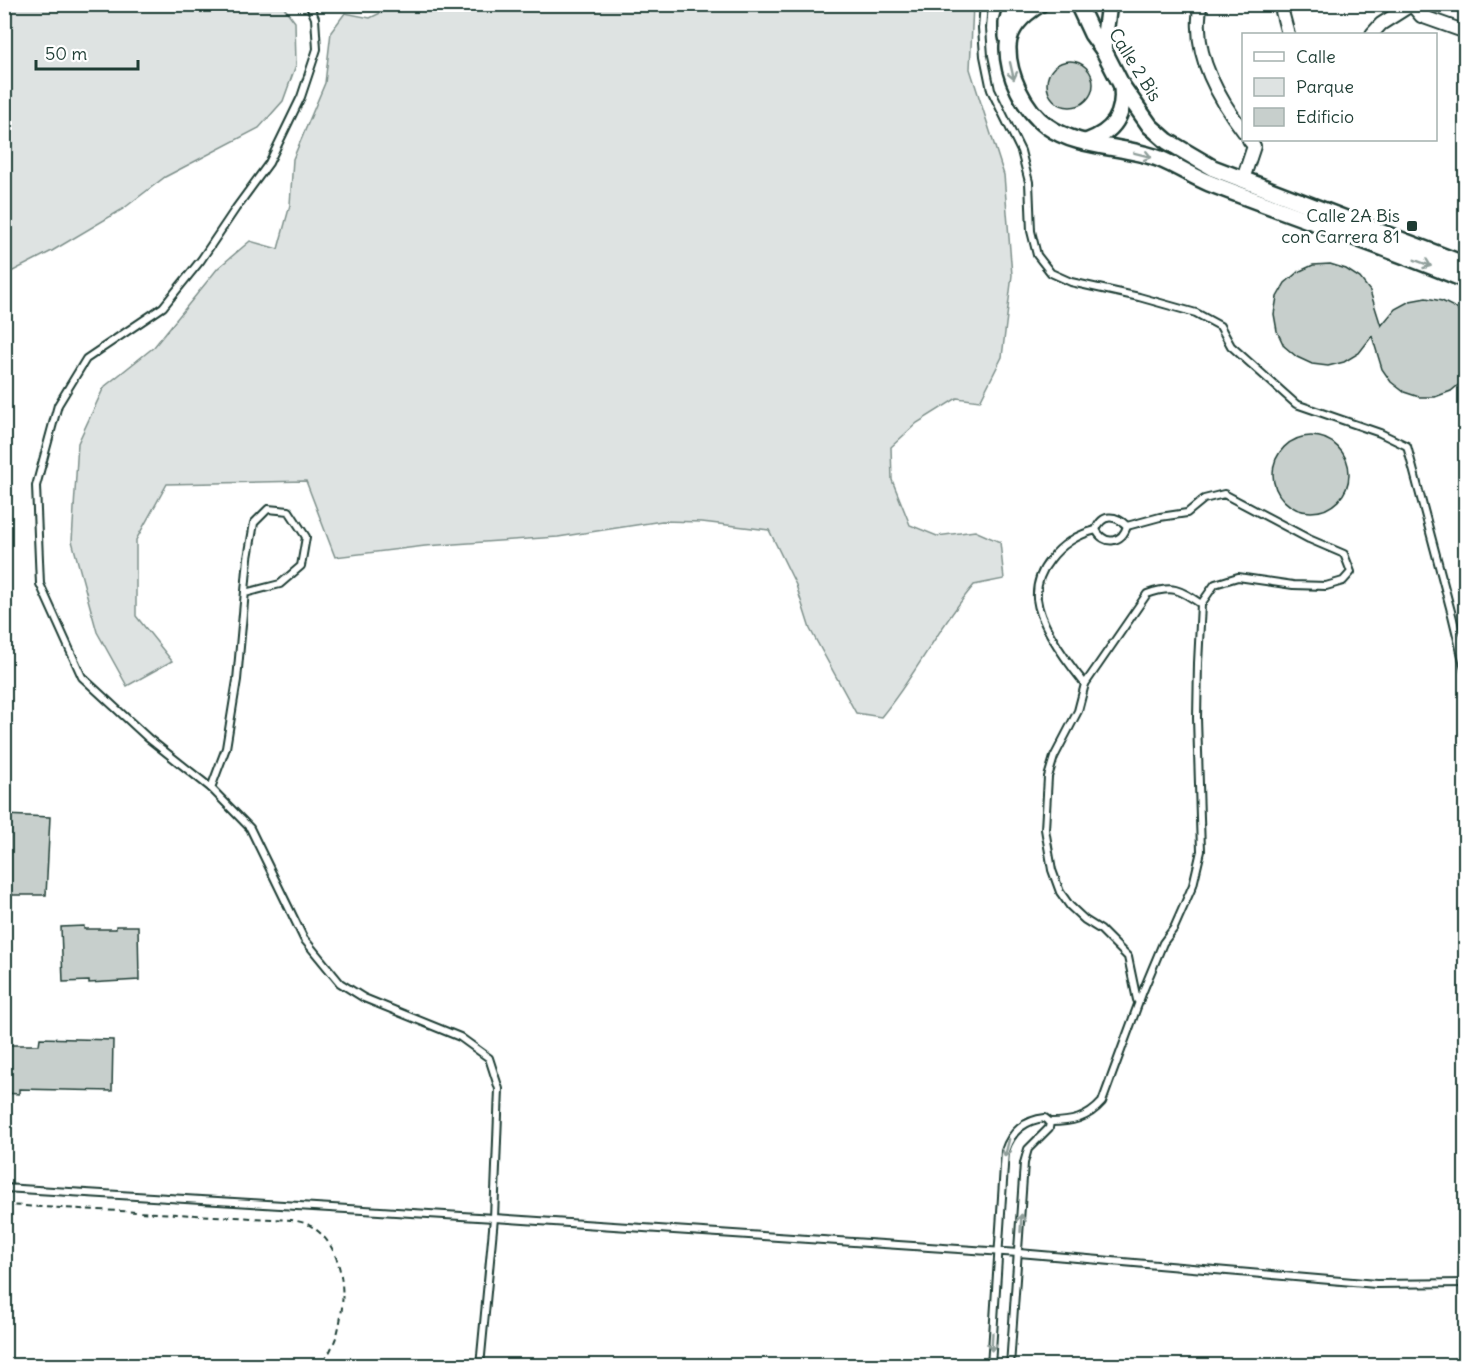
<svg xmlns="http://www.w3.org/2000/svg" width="1470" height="1370" font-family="Delius,sans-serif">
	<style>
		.green { fill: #dee3e2; stroke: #7e908b; stroke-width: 1.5 }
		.building { fill: #c7cfcc; stroke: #1f3d34; stroke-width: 1.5 }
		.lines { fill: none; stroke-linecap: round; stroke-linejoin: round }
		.service-casing { stroke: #1f3d34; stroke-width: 10 }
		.minor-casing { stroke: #1f3d34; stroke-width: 16 }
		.tertiary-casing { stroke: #1f3d34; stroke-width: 20 }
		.path { stroke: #1f3d34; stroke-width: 2; stroke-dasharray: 6 4.5; stroke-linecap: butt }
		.service { stroke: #fff; stroke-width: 6 }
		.minor { stroke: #fff; stroke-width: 12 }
		.tertiary { stroke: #fff; stroke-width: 15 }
		.oneway { stroke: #8f9e9a }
		.poi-dot { fill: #1f3d34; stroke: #fff; stroke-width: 2 }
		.labels { text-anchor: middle; stroke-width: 6; stroke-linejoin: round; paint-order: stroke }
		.street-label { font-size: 18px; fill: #1f3d34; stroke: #fff }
		.poi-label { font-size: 18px; fill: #1f3d34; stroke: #fff; text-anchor: end }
	</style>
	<rect width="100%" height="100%" fill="#fff"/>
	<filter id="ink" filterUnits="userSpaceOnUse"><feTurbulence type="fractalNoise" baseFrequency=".0167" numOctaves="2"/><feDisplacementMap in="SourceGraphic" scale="12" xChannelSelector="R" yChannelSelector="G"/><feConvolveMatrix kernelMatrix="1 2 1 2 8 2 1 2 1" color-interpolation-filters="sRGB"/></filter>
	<g filter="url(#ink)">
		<g class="green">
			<path d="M395,4L973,5L970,69L1004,175L1012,275L1002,357L980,401L957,398L917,423L891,447L892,480L910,525L937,536L975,531L1000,542L1004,579L974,585C939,626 916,675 881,717L856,713L810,629L796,585L769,530L702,522L662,521L558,537L425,546L335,557L306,481L167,484L136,540V616L172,661L127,686L97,632L72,541L78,443L104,387L154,347L218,268L250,241L278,249L290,205L293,159L325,83L331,32L345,13L370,18L395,6Z"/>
			<polygon points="4,5 282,5 295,22 296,65 283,101 259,128 165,177 123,209 52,251 13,271 5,271"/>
		</g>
		<g class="building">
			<circle cx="1070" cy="84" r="23"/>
			<polygon points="1330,264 1346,269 1360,278 1370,291 1381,326 1395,309 1410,301 1426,298 1442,301 1456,308 1466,318 1466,378 1463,381 1451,391 1435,397 1419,397 1404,392 1391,382 1382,369 1372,336 1359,353 1344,362 1328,366 1312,364 1297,357 1284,346 1277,331 1274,314 1277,297 1285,283 1298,272 1313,265"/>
			<circle cx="1311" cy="474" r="38"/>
			<polygon points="4,815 50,817 46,895 4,895"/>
			<polygon points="84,926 84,929 116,929 116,926 138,926 139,980 89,983 89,981 63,982 61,927"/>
			<polygon points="40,1038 113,1040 112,1091 19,1089 19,1094 4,1093 4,1045 39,1045"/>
		</g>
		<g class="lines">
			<defs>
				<g id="service">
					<polyline points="309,4 315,18 317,49 301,97 269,163 236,208 201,260 163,307 86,359 58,405 36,486 40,584 82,677 148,738 211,788 250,828 304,939 340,983 364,998 460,1037 489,1058 499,1089 494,1218 480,1366"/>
					<polyline points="984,4 982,28 984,56 991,90 1021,151 1029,182 1031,231 1037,255 1051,273 1071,282 1139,297 1196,313 1220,326 1231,346 1296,404 1380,433 1407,446 1452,615 1466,673"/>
					<path d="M1096,530C1078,534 1061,545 1050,560C1041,571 1036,584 1037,599C1040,626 1068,663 1085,684L1078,711L1054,757L1048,777L1045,829L1052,870L1060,892L1070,906L1085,920L1101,930L1128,957L1137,1000"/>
					<path d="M1096,530C1105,546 1122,543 1127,526"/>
					<path d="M1096,530C1102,513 1116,515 1127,526"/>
					<path d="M1085,684L1147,594C1173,585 1179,589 1201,604"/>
					<polyline points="211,788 226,748 237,680 248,558 254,523 268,509 289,511 306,537 301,566 280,584 245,593"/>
					<polyline points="4,1188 494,1218 1019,1253 1376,1284 1466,1283"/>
					<path d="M991,1366L1005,1151C1011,1132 1025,1120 1045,1118L1050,1122C1071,1122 1087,1119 1102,1102L1143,991L1163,943L1174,928L1193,885L1201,851L1197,718L1198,663L1201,604L1215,584L1238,577L1293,585L1326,586L1343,581L1351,572L1344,554L1309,539L1224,494L1204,499L1187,513L1160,517L1127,526"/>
					<polyline points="1010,1366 1024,1163 1028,1149 1049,1128 1050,1122"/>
				</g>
				<g id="minor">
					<path d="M1200,4C1200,12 1198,20 1199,28C1199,65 1222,103 1244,132"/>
					<polyline points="1280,4 1288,34"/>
					<polyline points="1411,4 1421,16 1466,32"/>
					<polyline points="1372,34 1381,24 1411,5"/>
					<polyline points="1243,179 1254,146 1249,140"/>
				</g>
				<g id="tertiary">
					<path d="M1040,4C1025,13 1009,27 1008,46C1007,74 1024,110 1047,126C1079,149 1124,145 1160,159C1177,166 1192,176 1209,183C1294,216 1381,245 1466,280"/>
					<polyline points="1078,4 1092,34 1103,49 1122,86 1150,126 1167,141 1213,168 1466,265"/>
					<polyline points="1007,37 1007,23 1012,4"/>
					<polyline points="1103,49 1109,4"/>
					<path d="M1086,142C1114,132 1125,115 1122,86"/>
				</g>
			</defs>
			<use href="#service" class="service-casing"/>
			<use href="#minor" class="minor-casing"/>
			<use href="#tertiary" class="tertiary-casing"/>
			<path class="path" d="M4,1205L291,1220C297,1221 304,1222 309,1225C345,1245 347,1296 338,1331C335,1343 328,1354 323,1366"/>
			<use href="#service" class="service"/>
			<use href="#minor" class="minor"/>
			<use href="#tertiary" class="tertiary"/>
		</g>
		<defs><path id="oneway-shaft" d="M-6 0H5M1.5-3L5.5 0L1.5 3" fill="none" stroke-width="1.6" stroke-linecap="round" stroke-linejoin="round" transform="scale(1.5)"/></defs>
		<g class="oneway">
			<use href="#oneway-shaft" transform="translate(1012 71) rotate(77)"/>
			<use href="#oneway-shaft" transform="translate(1143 155) rotate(14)"/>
			<use href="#oneway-shaft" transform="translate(1423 263) rotate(21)"/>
			<use href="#oneway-shaft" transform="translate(1007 1148) rotate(104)"/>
			<use href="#oneway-shaft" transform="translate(1021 1223) rotate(-87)"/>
			<use href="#oneway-shaft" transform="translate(992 1342) rotate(93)"/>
		</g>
	</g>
	<rect class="poi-dot" x="1406" y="220" width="12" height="12" rx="3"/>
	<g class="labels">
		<g class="street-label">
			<text transform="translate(1135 65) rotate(58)" y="6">Calle 2 Bis</text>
		</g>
		<g class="poi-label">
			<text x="1400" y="222">Calle 2A Bis<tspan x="1400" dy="21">con Carrera 81</tspan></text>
		</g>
	</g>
	<rect width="1470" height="1370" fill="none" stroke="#fff" stroke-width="24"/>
	<rect x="12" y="12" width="1446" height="1346" fill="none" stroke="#1f3d34" stroke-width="2" filter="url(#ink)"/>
	<rect x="1242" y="33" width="195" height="108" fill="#ffffff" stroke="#a5b1ae" stroke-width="1.5"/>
	<rect x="1254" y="52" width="30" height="9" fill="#ffffff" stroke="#a5b1ae" stroke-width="1.5"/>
	<text x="1296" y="63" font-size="18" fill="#1f3d34">Calle</text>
	<rect x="1254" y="78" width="30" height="18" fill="#dee3e2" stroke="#a5b1ae" stroke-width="1.5"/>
	<text x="1296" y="93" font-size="18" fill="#1f3d34">Parque</text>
	<rect x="1254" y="108" width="30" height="18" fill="#c7cfcc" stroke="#a5b1ae" stroke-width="1.5"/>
	<text x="1296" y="123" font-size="18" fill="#1f3d34">Edificio</text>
	<path d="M36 60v9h102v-9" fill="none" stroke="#1f3d34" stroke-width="3"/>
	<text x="45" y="60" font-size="18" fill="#1f3d34" stroke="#ffffff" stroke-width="4.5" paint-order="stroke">50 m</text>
</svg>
